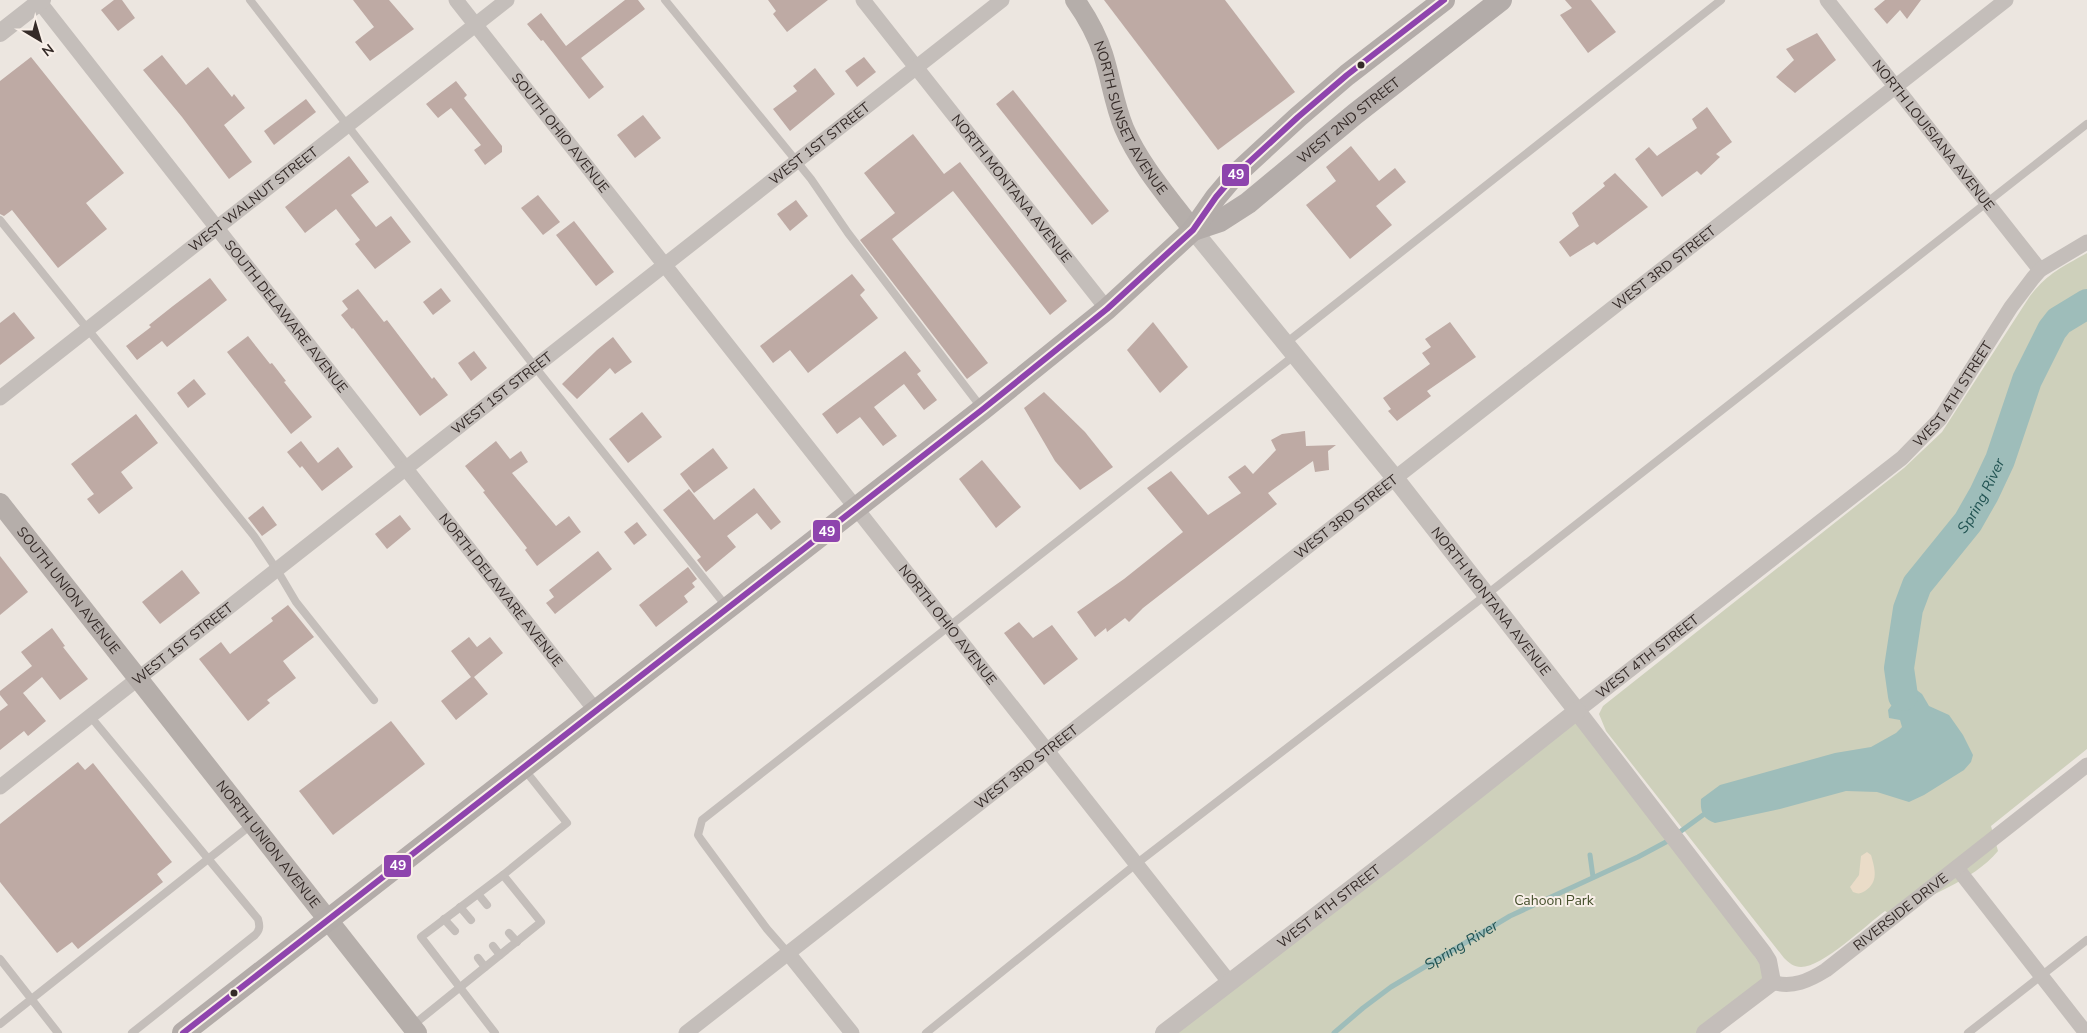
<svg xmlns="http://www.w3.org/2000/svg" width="2087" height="1033" font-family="'Nunito Sans',sans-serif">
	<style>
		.green { fill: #ced0bb }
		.sand { fill: #eadcc8 }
		.water { fill: #9ebdba }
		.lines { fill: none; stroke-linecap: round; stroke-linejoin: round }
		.stream { stroke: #9ebdba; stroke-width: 5 }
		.river { stroke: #9ebdba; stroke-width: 30 }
		.building { fill: #beaaa4 }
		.service { stroke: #c4beba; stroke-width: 8 }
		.minor { stroke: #c4beba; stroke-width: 15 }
		.tertiary { stroke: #c4beba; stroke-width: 18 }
		.secondary { stroke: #b5aeaa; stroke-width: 20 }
		.primary { stroke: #b3aca9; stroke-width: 22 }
		.bus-1-casing { stroke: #f8efe8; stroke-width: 10 }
		.bus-1 { stroke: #8e44ad; stroke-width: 6 }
		.bus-dot { fill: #352b28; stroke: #f8efe8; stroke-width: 2 }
		.labels { text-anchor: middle; stroke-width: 4; stroke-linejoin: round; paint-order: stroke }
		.street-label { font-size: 14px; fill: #352b28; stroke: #f8efe8 }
		.park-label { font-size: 14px; fill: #47512e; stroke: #f8efe8 }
		.water-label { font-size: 15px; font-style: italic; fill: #215352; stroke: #f8efe8 }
		.line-badge { stroke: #f8efe8; stroke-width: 2 }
		.badge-label { font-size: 14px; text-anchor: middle; font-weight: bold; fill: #fff }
	</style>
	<rect width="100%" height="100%" fill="#ece6e0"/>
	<g class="green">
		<path d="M2087,253V749L1991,826L1998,851C1973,881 1925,897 1891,915L1885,911C1866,925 1823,967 1801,967C1794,967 1789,963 1784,958L1606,731L1599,714L1603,706L1904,468L1942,432L2030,296C2048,273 2062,267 2087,253Z"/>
		<polygon points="1577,711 1691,863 1772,982 1705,1033 1164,1033"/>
	</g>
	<path class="sand" d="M1867,852L1871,855C1875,869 1879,882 1865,891C1860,894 1858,894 1853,892L1850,887L1859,875L1861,856Z"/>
	<path class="water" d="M1914,688L1922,694L1929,706L1949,715L1963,735L1973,755L1971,762L1964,770L1924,795L1909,802L1877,792L1846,791L1780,809L1715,823C1703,819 1700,812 1701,799L1720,785L1835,753L1871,747L1896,733L1902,727L1900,720L1889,718L1888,710L1895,701Z"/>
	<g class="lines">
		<g class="stream">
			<polyline points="1590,855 1593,877"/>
			<path id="s1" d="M1334,1033L1363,1008L1391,987L1510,916L1638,857L1666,842L1703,815"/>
		</g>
		<path class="river" id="s2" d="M1903,696L1899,668L1908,609L1917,585L1968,522L1984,494L2000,460L2027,380L2052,330L2059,321L2087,304"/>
	</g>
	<g class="building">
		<polygon points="114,0 122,0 135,18 118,31 101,10"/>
		<polygon points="353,0 389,0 414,29 370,61 355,42 374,27"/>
		<polygon points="625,0 638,0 645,9 581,58 604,87 589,99 543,40 541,41 527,24 541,13 566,46"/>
		<polygon points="768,0 828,0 787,32 773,14 776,11"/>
		<polygon points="1104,0 1225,0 1295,92 1218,150"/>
		<polygon points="1565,0 1591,0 1616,32 1588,53 1560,15 1572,8"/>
		<polygon points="1885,0 1921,0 1907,19 1900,10 1887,24 1874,9"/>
		<polygon points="1817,33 1836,60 1795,93 1776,77 1794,60 1786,49"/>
		<polygon points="162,55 186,85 208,67 232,97 234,94 245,108 224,125 252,162 229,179 182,117 143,70"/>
		<polygon points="31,57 124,173 86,203 107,229 58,268 12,210 4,216 0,214 0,81"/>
		<polygon points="864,57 876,72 857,87 845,71"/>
		<polygon points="815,68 835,94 790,131 773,109 797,91 793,86"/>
		<polygon points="456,81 467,95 464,98 502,146 502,152 485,165 474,150 481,145 451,108 438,118 426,104"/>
		<polygon points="1013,90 1109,211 1092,225 996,104"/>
		<polygon points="306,99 316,112 274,145 264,131"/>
		<polygon points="1707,107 1732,142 1716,154 1720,157 1701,175 1697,171 1662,197 1635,159 1649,147 1657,156 1697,128 1692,119"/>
		<polygon points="643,115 661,138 635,158 617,135"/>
		<polygon points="913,134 944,174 960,162 1067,301 1050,315 953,191 892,239 988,363 967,379 860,240 895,213 864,173"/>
		<polygon points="1351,146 1379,181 1395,168 1406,182 1376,206 1392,225 1350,259 1306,205 1336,181 1326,167"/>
		<polygon points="349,156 369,182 351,195 376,227 391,216 411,242 375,269 355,244 360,240 336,209 305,233 285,207"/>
		<polygon points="1615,173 1648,207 1597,245 1594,242 1570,257 1559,242 1579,226 1572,213 1605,186 1603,183"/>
		<polygon points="538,195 560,222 543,235 521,208"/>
		<polygon points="796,200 808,216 790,231 777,214"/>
		<polygon points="574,221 614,272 596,286 556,235"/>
		<polygon points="852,274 865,290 860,295 878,318 808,373 790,350 773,363 760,346"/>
		<polygon points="210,278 227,300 167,347 162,341 137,360 126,346 151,327 149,325 173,306"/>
		<polygon points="441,288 451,301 433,315 423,302"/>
		<polygon points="358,289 384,322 387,320 432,379 434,377 448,395 420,416 353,328 352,329 341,315 348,309 342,301"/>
		<polygon points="14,312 35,338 0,365 0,323"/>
		<polygon points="1153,322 1188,367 1160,393 1127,350"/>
		<polygon points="1450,322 1476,357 1427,391 1431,396 1397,421 1388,411 1391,409 1383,398 1430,364 1422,353 1431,347 1425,339"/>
		<polygon points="248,336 270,364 272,363 286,381 284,382 312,417 291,434 227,352"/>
		<polygon points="613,337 632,362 615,374 610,368 577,399 562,384 597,350"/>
		<polygon points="474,351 487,368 471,381 458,363"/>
		<polygon points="905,351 921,371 917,374 937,400 924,410 904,384 874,407 897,436 883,446 860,417 837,434 822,414"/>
		<polygon points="194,379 206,394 188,408 177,393"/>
		<polygon points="1044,392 1085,432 1113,467 1080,490 1055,461 1024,408"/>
		<polygon points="642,412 662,437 628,463 609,439"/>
		<polygon points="136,414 158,443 121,472 133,488 99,514 87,499 94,494 71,464"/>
		<polygon points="1305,431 1306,446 1336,445 1328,451 1329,470 1315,472 1313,461 1268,493 1277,504 1143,608 1129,622 1125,618 1107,632 1106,628 1095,637 1077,612 1124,579 1183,532 1147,488 1171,471 1208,515 1241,493 1228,477 1245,465 1253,474 1276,450 1271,440 1282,434"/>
		<polygon points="301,441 318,463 338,447 353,467 322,491 302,466 300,468 287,452"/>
		<polygon points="496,441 510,459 521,451 528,462 512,473 556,526 569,516 581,532 537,566 525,550 527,548 483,492 485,491 465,466"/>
		<polygon points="713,448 728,468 694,493 680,474"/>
		<polygon points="982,460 1021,507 996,528 959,479"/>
		<polygon points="754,488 781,522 771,530 757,513 727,536 736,547 706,572 697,560 701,557 663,510 689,489 714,520"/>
		<polygon points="263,506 277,525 262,536 248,518"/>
		<polygon points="400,515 411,529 387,549 375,534"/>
		<polygon points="637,522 647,535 634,545 624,532"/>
		<polygon points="598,551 612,569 555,614 546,603 554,597 549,590"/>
		<polygon points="0,556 28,592 0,615"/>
		<polygon points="688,567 697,579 692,583 695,587 684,596 688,602 656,627 639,605"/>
		<polygon points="182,570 200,593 160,624 142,602"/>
		<polygon points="288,605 314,637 283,661 296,678 267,700 270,703 248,721 199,659 221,642 230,654 273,621 271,618"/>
		<polygon points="1019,622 1033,638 1052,625 1078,659 1044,685 1004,633"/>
		<polygon points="52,628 65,646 63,647 88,679 60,700 42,677 23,693 46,721 28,736 24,731 0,750 0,711 8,705 0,695 0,691 32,666 21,652"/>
		<polygon points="469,637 477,647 490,637 503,653 474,677 488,694 456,720 441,701 471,677 451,651"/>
		<polygon points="391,721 425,764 333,835 299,791"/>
		<polygon points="78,762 85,770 93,763 172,862 157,874 163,882 78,949 72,942 57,953 0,882 0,824"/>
	</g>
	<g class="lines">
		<g class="service">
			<polyline points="250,0 535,367 726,606"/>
			<polyline points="665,0 811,179 848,233 981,407"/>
			<polyline points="0,220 254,536 277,570 296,602 374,700"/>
			<polyline points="1286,343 1721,0"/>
			<path d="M90,716L258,919C260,926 260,930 255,935L132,1033"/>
			<polyline points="478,894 487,905"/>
			<polyline points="460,907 471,920"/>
			<polyline points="444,919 455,931"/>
			<polyline points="509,933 517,942"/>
			<polyline points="493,946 500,955"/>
			<polyline points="788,953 767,929 702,841 698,835 702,820 1295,355"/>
			<polyline points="478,958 485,967"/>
			<polyline points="0,959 58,1033"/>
			<polyline points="0,1024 251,825"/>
			<polyline points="412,1026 541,922 503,875 567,823 524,769"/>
			<polyline points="495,1033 421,937 503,875"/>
			<polyline points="926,1033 1136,864 1486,595 2087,124"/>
			<polyline points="1968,1033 2087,940"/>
		</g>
		<g class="minor">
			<path id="s3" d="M38,0L596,711"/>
			<path id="s4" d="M456,0L1230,983"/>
			<path id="s5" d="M863,0L1107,309"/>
			<path id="s6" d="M1827,0L2040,270"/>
			<path id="s7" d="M0,398L507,0"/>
			<path id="s8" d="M1577,711L1902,458L1940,419L2011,307L2033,278L2040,270L2087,242"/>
			<path id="s9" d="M0,787L1002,0"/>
			<polyline points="1957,868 2086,1033"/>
			<polyline points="788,953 852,1033"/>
			<path id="s10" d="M1772,982C1792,989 1810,980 1826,970L2087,765"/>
			<path id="s11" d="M686,1033L2006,0"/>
		</g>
		<g class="tertiary">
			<polyline points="0,33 42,0"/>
			<path id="s12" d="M1193,230L1395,478L1577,711L1763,953L1768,961L1772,982L1705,1033"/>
			<path id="s13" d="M1164,1033L1399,852L1577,711"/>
		</g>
		<g class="secondary">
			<path id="s14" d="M1075,0C1087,17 1097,35 1103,54C1111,79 1114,104 1124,128C1140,165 1169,198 1193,230"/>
			<path id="s15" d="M0,503L417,1033"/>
		</g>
		<g class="primary">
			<path id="s16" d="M1193,230L1220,221L1248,203L1355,114L1501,0"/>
			<polyline points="183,1033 983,409 1107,309 1193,230 1216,197 1233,177 1298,117 1347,75 1444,0"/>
		</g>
		<defs>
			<polyline id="bus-1" points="183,1033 983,409 1107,309 1193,230 1216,197 1233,177 1298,117 1347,75 1444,0"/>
		</defs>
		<use href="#bus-1" class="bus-1-casing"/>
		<use href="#bus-1" class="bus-1"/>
	</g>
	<g class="bus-dot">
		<circle cx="1361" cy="65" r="4.5"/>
		<circle cx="234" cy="993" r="4.5"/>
	</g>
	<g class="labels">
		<g class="street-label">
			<text dy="5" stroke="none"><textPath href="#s14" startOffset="131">NORTH SUNSET AVENUE</textPath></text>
			<text dy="5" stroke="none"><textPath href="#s16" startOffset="192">WEST 2ND STREET</textPath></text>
			<text dy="5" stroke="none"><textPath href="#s4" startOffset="169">SOUTH OHIO AVENUE</textPath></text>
			<text dy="5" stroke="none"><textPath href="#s6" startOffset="172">NORTH LOUISIANA AVENUE</textPath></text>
			<text dy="5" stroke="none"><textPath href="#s9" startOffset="1042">WEST 1ST STREET</textPath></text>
			<text dy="5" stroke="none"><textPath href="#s5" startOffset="240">NORTH MONTANA AVENUE</textPath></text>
			<text dy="5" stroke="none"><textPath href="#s7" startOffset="322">WEST WALNUT STREET</textPath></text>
			<text dy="5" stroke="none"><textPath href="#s11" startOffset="1242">WEST 3RD STREET</textPath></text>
			<text dy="5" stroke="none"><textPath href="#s3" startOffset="402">SOUTH DELAWARE AVENUE</textPath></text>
			<text dy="5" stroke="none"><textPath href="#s9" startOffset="638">WEST 1ST STREET</textPath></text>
			<text dy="5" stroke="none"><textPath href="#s8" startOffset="494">WEST 4TH STREET</textPath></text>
			<text dy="5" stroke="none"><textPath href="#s11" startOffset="838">WEST 3RD STREET</textPath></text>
			<text dy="5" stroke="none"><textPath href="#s3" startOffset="750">NORTH DELAWARE AVENUE</textPath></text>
			<text dy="5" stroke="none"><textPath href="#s15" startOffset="111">SOUTH UNION AVENUE</textPath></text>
			<text dy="5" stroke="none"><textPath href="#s12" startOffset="476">NORTH MONTANA AVENUE</textPath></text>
			<text dy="5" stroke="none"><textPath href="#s4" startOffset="795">NORTH OHIO AVENUE</textPath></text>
			<text dy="5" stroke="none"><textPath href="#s9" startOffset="232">WEST 1ST STREET</textPath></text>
			<text dy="5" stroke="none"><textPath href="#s8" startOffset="89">WEST 4TH STREET</textPath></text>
			<text dy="5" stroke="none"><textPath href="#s11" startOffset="432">WEST 3RD STREET</textPath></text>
			<text dy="5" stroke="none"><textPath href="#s15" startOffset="434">NORTH UNION AVENUE</textPath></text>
			<text dy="5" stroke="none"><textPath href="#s13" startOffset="208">WEST 4TH STREET</textPath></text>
			<text dy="5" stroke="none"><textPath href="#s10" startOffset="152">RIVERSIDE DRIVE</textPath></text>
		</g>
		<g class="park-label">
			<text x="1554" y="905">Cahoon Park</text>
		</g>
		<g class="water-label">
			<text dy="5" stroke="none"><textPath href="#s2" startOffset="224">Spring River</textPath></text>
			<text dy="5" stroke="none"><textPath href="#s1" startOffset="155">Spring River</textPath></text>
		</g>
	</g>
	<g class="line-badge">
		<rect x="1221" y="163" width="29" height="24" rx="5" fill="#8e44ad"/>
		<rect x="812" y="519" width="29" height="24" rx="5" fill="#8e44ad"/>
		<rect x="383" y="854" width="29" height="24" rx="5" fill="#8e44ad"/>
	</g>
	<g class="badge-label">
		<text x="1236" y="179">49</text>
		<text x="827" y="536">49</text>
		<text x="398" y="870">49</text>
	</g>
	<g transform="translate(40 40) rotate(142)" stroke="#f8efe8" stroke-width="4" paint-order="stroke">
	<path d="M0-4L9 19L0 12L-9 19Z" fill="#352b28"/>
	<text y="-8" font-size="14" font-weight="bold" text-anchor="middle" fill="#352b28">N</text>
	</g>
</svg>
